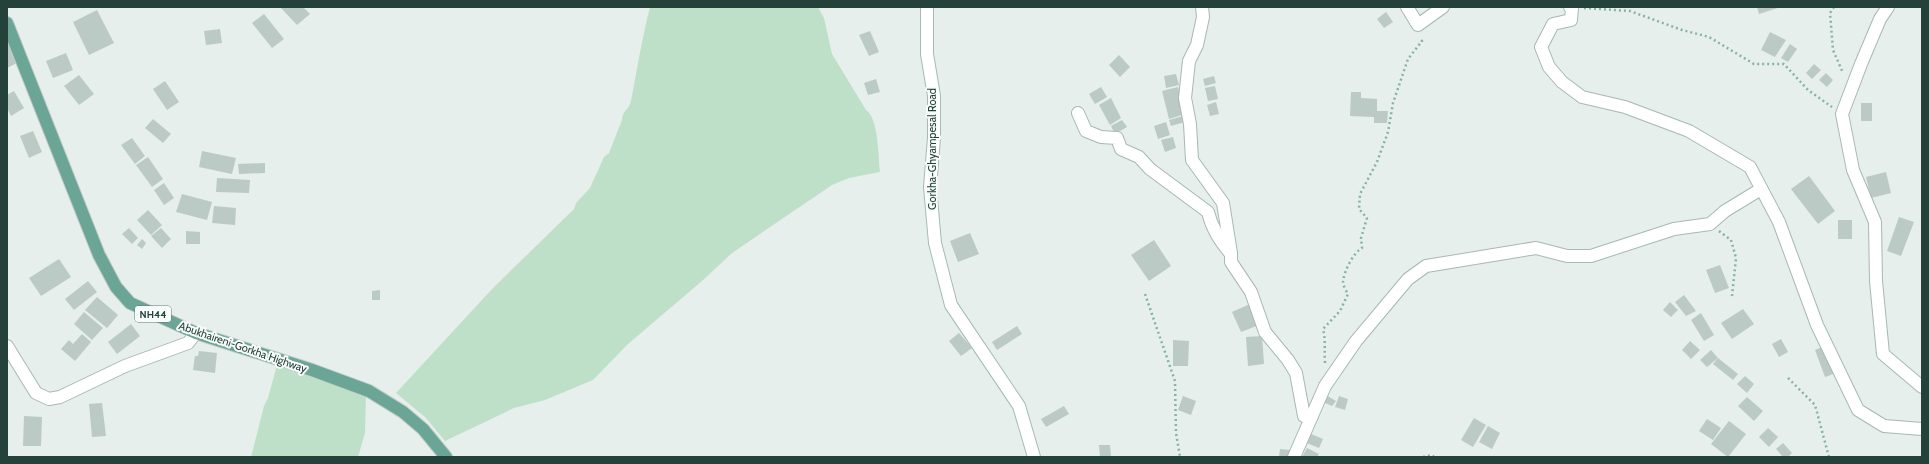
<svg xmlns="http://www.w3.org/2000/svg" width="1929" height="464" font-family="Cabin,sans-serif">
	<style>
		.green { fill: #bfe0c8 }
		.building { fill: #bbcac4 }
		.lines { fill: none; stroke-linecap: round; stroke-linejoin: round }
		.minor-casing { stroke: #a8b8b2; stroke-width: 14 }
		.secondary-casing { stroke: #a4bbb3; stroke-width: 14 }
		.primary-casing { stroke: #c2cac8; stroke-width: 14 }
		.path { stroke: #86b3a5; stroke-width: 2.5; stroke-dasharray: 2 3; stroke-linecap: butt }
		.minor { stroke: #fff; stroke-width: 12 }
		.secondary { stroke: #fff; stroke-width: 12 }
		.primary { stroke: #6aa596; stroke-width: 12 }
		.labels { text-anchor: middle; stroke-width: 4; stroke-linejoin: round; paint-order: stroke }
		.shield { fill: #f7fbf9; stroke: #637a73; stroke-width: 1 }
		.shield-label { font-size: 10px; font-weight: bold; fill: #24423a }
		.street-label { font-size: 11px; fill: #24423a; stroke: #f7fbf9 }
	</style>
	<rect width="100%" height="100%" fill="#e6efeb"/>
	<g class="green">
		<path d="M650,7H818L824,18L832,54L866,110C879,119 878,156 880,172L849,178L832,185L732,253L702,281L628,344L593,380L545,400L514,408L445,441L426,418L396,393L493,288L574,209L576,203L590,188L604,157L609,153L622,120C622,112 629,109 631,101C637,70 642,38 650,7Z"/>
		<path d="M277,365C306,377 337,384 366,395L365,433L358,457H251L264,406L268,398Z"/>
	</g>
	<g class="building">
		<polygon points="280,7 303,7 310,14 297,25"/>
		<polygon points="1757,7 1781,7 1759,14"/>
		<polygon points="97,10 114,43 89,55 73,22"/>
		<polygon points="1386,12 1393,22 1384,28 1377,19"/>
		<polygon points="264,14 284,39 272,48 252,23"/>
		<polygon points="220,29 222,43 206,45 204,31"/>
		<polygon points="870,31 879,52 869,56 859,35"/>
		<polygon points="1770,32 1786,40 1775,57 1761,50"/>
		<polygon points="9,42 19,62 7,68 7,44"/>
		<polygon points="1790,44 1797,49 1788,62 1781,58"/>
		<polygon points="66,53 73,70 53,78 46,61"/>
		<polygon points="1119,55 1130,67 1120,77 1109,65"/>
		<polygon points="1814,64 1821,70 1812,79 1806,73"/>
		<polygon points="1826,73 1833,80 1827,87 1819,80"/>
		<polygon points="1176,74 1179,85 1166,88 1164,76"/>
		<polygon points="79,75 94,94 79,105 64,86"/>
		<polygon points="1214,76 1216,83 1205,86 1203,79"/>
		<polygon points="876,79 880,92 868,95 864,83"/>
		<polygon points="165,81 179,102 167,110 153,89"/>
		<polygon points="1215,86 1218,99 1208,101 1205,88"/>
		<polygon points="1101,87 1107,97 1095,104 1089,94"/>
		<polygon points="1178,87 1185,114 1169,119 1162,91"/>
		<polygon points="14,91 24,108 11,116 7,108 7,95"/>
		<polygon points="1351,92 1361,92 1361,98 1377,99 1377,111 1388,111 1387,123 1374,123 1374,117 1350,116"/>
		<polygon points="1111,98 1121,118 1110,125 1099,105"/>
		<polygon points="1216,102 1219,114 1210,116 1207,105"/>
		<rect x="1861" y="103" width="11" height="18"/>
		<polygon points="1183,116 1185,122 1171,126 1169,120"/>
		<polygon points="153,119 171,134 163,143 145,128"/>
		<polygon points="1122,120 1127,127 1115,134 1111,126"/>
		<polygon points="1166,122 1170,135 1158,139 1154,126"/>
		<polygon points="33,131 42,152 29,158 20,136"/>
		<polygon points="1173,137 1176,148 1165,152 1161,140"/>
		<polygon points="132,138 145,156 135,164 121,145"/>
		<polygon points="202,151 236,158 232,174 199,167"/>
		<polygon points="148,157 163,179 152,187 136,165"/>
		<polygon points="265,163 265,173 239,174 238,164"/>
		<polygon points="1886,172 1891,193 1871,198 1866,177"/>
		<polygon points="1809,176 1835,211 1818,224 1791,189"/>
		<polygon points="217,178 250,180 249,193 216,192"/>
		<polygon points="164,183 174,198 164,205 154,190"/>
		<polygon points="182,194 212,202 207,220 176,212"/>
		<polygon points="214,206 236,208 235,225 212,223"/>
		<polygon points="148,210 162,225 151,235 137,220"/>
		<polygon points="1899,217 1914,222 1901,256 1887,251"/>
		<rect x="1838" y="220" width="14" height="19"/>
		<polygon points="129,228 138,238 132,244 122,234"/>
		<polygon points="161,228 171,239 162,248 151,236"/>
		<polygon points="186,231 200,232 200,244 186,244"/>
		<polygon points="970,233 979,254 958,262 950,241"/>
		<polygon points="142,239 146,243 142,249 137,245"/>
		<polygon points="1154,240 1171,266 1149,281 1131,255"/>
		<polygon points="59,259 71,277 41,296 29,278"/>
		<polygon points="1720,265 1729,288 1715,293 1706,270"/>
		<polygon points="88,281 97,292 74,310 65,299"/>
		<polygon points="380,290 380,300 372,300 372,291"/>
		<polygon points="1684,295 1696,311 1686,316 1675,302"/>
		<polygon points="97,297 118,315 107,328 85,310"/>
		<polygon points="1670,302 1678,310 1671,317 1663,310"/>
		<polygon points="1250,304 1259,325 1241,332 1232,312"/>
		<polygon points="1743,309 1754,324 1732,339 1721,323"/>
		<polygon points="84,312 103,328 92,340 74,324"/>
		<polygon points="1701,313 1714,335 1704,341 1691,320"/>
		<polygon points="131,324 140,336 117,354 108,342"/>
		<polygon points="1017,326 1022,334 997,350 992,342"/>
		<polygon points="959,333 972,348 961,356 949,341"/>
		<polygon points="82,334 91,342 75,361 61,349 69,340 73,344"/>
		<polygon points="1262,336 1264,364 1248,366 1246,337"/>
		<polygon points="1781,339 1788,352 1779,357 1772,344"/>
		<polygon points="1173,340 1189,341 1188,366 1173,366"/>
		<polygon points="1690,341 1700,350 1691,359 1682,350"/>
		<polygon points="1825,346 1836,373 1825,377 1815,350"/>
		<polygon points="1711,350 1718,358 1707,367 1700,360"/>
		<polygon points="199,351 217,353 215,373 193,370 195,356 198,356"/>
		<polygon points="1718,358 1738,374 1733,380 1713,364"/>
		<polygon points="1745,376 1754,384 1747,393 1737,384"/>
		<polygon points="1326,395 1336,401 1332,406 1323,402"/>
		<polygon points="1183,396 1196,401 1191,415 1178,410"/>
		<polygon points="1339,396 1348,399 1345,410 1335,407"/>
		<polygon points="1747,397 1763,411 1754,421 1738,406"/>
		<polygon points="102,403 106,436 92,437 89,404"/>
		<polygon points="1064,406 1069,414 1046,427 1041,419"/>
		<polygon points="24,416 42,417 41,446 23,446"/>
		<polygon points="1474,418 1486,425 1473,447 1461,440"/>
		<polygon points="1707,419 1721,428 1713,440 1699,431"/>
		<polygon points="1729,421 1746,434 1728,457 1711,444"/>
		<polygon points="1488,426 1500,433 1492,449 1479,442"/>
		<polygon points="1768,428 1778,437 1769,447 1759,437"/>
		<polygon points="1311,434 1323,439 1319,448 1307,443"/>
		<polygon points="1783,443 1792,453 1788,457 1783,457 1776,449"/>
		<polygon points="1099,445 1110,445 1111,457 1100,457"/>
		<polygon points="1307,448 1319,454 1317,457 1302,457"/>
		<polygon points="1280,449 1290,450 1289,457 1279,457"/>
	</g>
	<g class="lines">
		<defs>
			<g id="minor">
				<polyline points="1202,7 1203,17 1197,45 1189,61 1185,98 1190,124 1192,160 1223,203 1231,253"/>
				<polyline points="1407,7 1418,25 1443,7"/>
				<polyline points="1570,7 1572,8 1571,20 1553,24 1541,47 1549,67 1562,82 1582,97 1625,107 1689,131 1750,167 1779,222 1817,325 1858,410 1884,426 1922,429"/>
				<polyline points="1888,7 1880,19 1861,64 1842,114 1853,170 1875,222 1876,281 1883,354 1922,387"/>
				<path d="M1078,113L1086,131L1101,137L1117,138L1121,149L1139,157L1150,169L1208,212C1212,229 1220,241 1231,254V262L1251,292L1265,332L1288,360L1296,373L1304,416H1312"/>
				<polyline points="7,346 36,393 49,399 60,397 125,366 188,343 196,333"/>
				<polyline points="1294,457 1325,386 1356,341 1408,279 1426,266 1536,248 1567,256 1591,256 1674,229 1710,224 1725,211 1761,189"/>
			</g>
			<polyline id="secondary" points="927,7 927,54 934,96 934,138 930,187 935,243 951,305 1019,406 1034,457"/>
			<polyline id="primary" points="7,23 99,255 116,287 130,303 196,333 312,370 369,391 403,412 423,429 446,457"/>
		</defs>
		<use href="#minor" class="minor-casing"/>
		<use href="#secondary" class="secondary-casing"/>
		<use href="#primary" class="primary-casing"/>
		<g class="path">
			<polyline points="1834,7 1830,13 1833,50 1843,73"/>
			<polyline points="1584,8 1630,11 1682,30 1709,37 1754,64 1784,64 1808,90 1832,107"/>
			<polyline points="1719,231 1731,240 1736,258 1732,296"/>
			<polyline points="1145,294 1175,381 1176,433 1180,457"/>
			<path d="M1325,363C1324,351 1326,341 1323,329L1340,311L1348,294C1346,291 1343,285 1343,282C1344,271 1353,253 1362,248L1361,238L1367,218L1359,209L1360,194L1377,162L1388,132L1393,103L1408,59L1422,41L1419,39"/>
			<polyline points="1788,378 1815,405 1829,457"/>
			<polyline points="1423,457 1432,455 1434,457"/>
		</g>
		<use href="#minor" class="minor"/>
		<use href="#secondary" class="secondary"/>
		<use href="#primary" class="primary"/>
	</g>
	<g class="labels">
		<rect class="shield" x="135" y="306" width="36" height="16" rx="3"/>
		<g class="shield-label">
			<text x="153" y="318">NH44</text>
		</g>
		<g class="street-label">
			<text transform="translate(932 149) rotate(-90)" y="4">Gorkha-Ghyampesal Road</text>
			<text transform="translate(243 347) rotate(19)" y="4">Abukhaireni-Gorkha Highway</text>
		</g>
	</g>
	<rect width="1929" height="464" fill="none" stroke="#24423a" stroke-width="16"/>
</svg>
